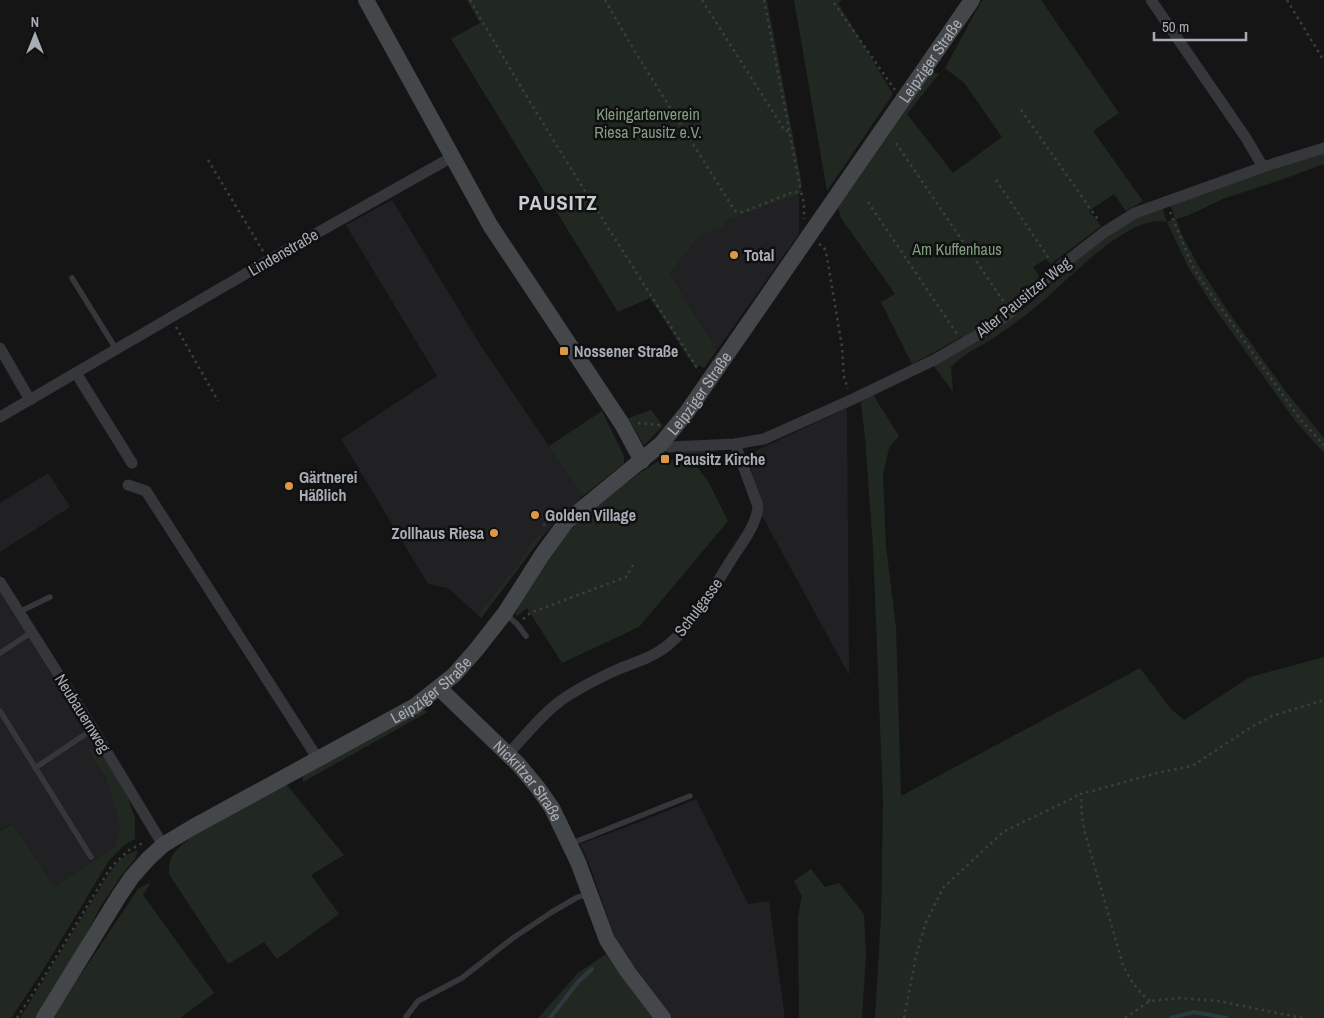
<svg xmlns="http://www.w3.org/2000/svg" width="1324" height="1018" font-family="'Archivo Narrow',sans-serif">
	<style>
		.built { fill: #212123 }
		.green { fill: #212821 }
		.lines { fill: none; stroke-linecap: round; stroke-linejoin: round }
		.stream { stroke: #2f383d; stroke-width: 4 }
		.path { stroke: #3c3e41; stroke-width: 2.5; stroke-dasharray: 2.5 4; stroke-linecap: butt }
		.lane { stroke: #36373b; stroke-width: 5.5 }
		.street { stroke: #36373b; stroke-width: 11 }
		.secondary { stroke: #44474a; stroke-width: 16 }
		.poi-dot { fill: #dc9847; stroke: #101011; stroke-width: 2 }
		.labels { text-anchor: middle; stroke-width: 5; stroke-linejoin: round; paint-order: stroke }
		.street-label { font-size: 16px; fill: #a8adb5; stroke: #101011 }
		.park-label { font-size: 16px; fill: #839d81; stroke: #101011 }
		.poi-label { font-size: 16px; font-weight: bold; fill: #a8adb5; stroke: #101011; text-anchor: start }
		.district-label { font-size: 21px; font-weight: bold; letter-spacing: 1px; fill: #c8ccd1; stroke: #101011 }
	</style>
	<rect width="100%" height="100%" fill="#151516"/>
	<g class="built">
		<polygon points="799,195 799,234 717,350 670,274 698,235 725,226 723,221"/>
		<polygon points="392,200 481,346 583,496 555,523 542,537 481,618 448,588 428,584 341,439 437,376 346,225"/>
		<polygon points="847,408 849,675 761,514 764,505 761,502 749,462 749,454"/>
		<polygon points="48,473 70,507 0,552 0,503"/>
		<polygon points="0,593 97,746 128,798 135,819 116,845 54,887 11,824 0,831"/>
		<polygon points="696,799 748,904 769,901 785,1018 672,1018 617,943 590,866 580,844 640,822"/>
	</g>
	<g class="green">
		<polygon points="467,0 767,0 802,184 799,195 724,221 726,226 698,236 670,274 717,350 704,368 699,365 696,369 650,298 618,312 451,39 480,23"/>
		<polygon points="794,0 842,0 838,3 893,94 827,191"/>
		<polygon points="982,0 1041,0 1119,113 1093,131 1143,201 1126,211 1114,194 1089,211 1101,226 1051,264 1046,259 1033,267 1039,276 1038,279 986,323 962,338 961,336 958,339 912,364 881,302 895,294 841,218 838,208 932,72 939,74 907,114 953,173 1002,137 965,84 945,68"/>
		<path d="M1324,153V164L1278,181L1225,198L1187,216L1176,219L1183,237L1198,265L1221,301L1286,392L1324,438V453L1296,422L1213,306L1188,267L1167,222C1155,220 1145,223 1134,228C1093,249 1062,287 1026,315C1016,322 1006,330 995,337C980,347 964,353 951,367L953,392L933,365C963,348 994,332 1021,311C1051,287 1076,257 1108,235C1125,223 1143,215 1162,207L1167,222L1175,219L1170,203Z"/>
		<polygon points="873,395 899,436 889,448 883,475 886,546 896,627 901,796 1140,668 1171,709 1184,720 1250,677 1324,657 1324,1018 875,1018 881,917 883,801 873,547 865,438 861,402"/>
		<polygon points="651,410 663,426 644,445 642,442 628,418"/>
		<polygon points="602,411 624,456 624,463 583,496 549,446"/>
		<path d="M718,449L694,462L709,483L728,521L639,627L562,663L527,608L517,616L515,614C530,583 551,551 574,526C582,517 592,511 601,504C622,486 642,470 666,457L668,461L678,458L677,453Z"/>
		<polygon points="539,535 542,537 481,618 478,614 518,565 533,541"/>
		<polygon points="423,709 428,712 303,782 303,775"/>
		<polygon points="97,746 128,798 135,819 135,839 124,845 108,862 43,970 11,1018 0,1018 0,831 12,824 54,887 116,845 121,826 106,777 89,751"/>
		<path d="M286,784L344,855L311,875L339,914L277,959L264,942L228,964L169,874C169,867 169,861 173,855C186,833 260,798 286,784Z"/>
		<path d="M138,850L135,859L121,876L101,906L68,968L36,1018H20L108,875C116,864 124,853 138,850Z"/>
		<polygon points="811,869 825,887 839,883 864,914 866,954 862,1018 799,1018 798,917 802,896 794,881"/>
		<polygon points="151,882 143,895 214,993 180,1018 52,1018 138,889"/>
		<polygon points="606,954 655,1018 538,1018 578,973"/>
	</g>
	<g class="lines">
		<g class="stream">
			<polyline points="550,1018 578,982 592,969"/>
			<polyline points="1171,1018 1194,1012 1227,1018"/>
		</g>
		<g class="path">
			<path d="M470,0C542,126 621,248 699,371"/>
			<polyline points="605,0 637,55 735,211 743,212 793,192 801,192 804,203 804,219"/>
			<polyline points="702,0 785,131 789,131"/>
			<polyline points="764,0 801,192"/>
			<polyline points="1287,0 1324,61"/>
			<polyline points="834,3 895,90"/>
			<polyline points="1021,110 1099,221"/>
			<polyline points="896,143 1004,302"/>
			<polyline points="208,160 263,251"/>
			<polyline points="996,180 1050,260"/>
			<polyline points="868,202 957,334"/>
			<polyline points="1170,212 1192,265 1201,280 1300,419 1324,445"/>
			<polyline points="819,244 824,247 827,257 842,347 844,377 848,389"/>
			<polyline points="176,327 218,401"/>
			<polyline points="638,423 660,425"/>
			<polyline points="544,526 545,515"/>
			<polyline points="523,619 530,613 626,577 633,565"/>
			<path d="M1150,1001C1137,991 1130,980 1123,965L1085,833L1082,817L1081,794L1161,772L1192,766L1253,726L1272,716L1324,700"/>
			<polyline points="17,1018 45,975 111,867 129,850 143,843"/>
			<polyline points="904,1018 916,956 926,922 943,888 1003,832 1081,794"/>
			<polyline points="1125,1018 1150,1001 1179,998 1218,1001 1302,1018"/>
		</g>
		<g class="lane">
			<polyline points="72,278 116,349"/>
			<polyline points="19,612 50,597"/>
			<polyline points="507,615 517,624 526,636"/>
			<polyline points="0,653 32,632"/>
			<polyline points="0,711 91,857"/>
			<polyline points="35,768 93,729"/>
			<polyline points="570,844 690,796"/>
			<polyline points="406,1017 418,1001 462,978 513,938 552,912 576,898 587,894"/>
		</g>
		<g class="street">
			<polyline points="1151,0 1246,138 1263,167"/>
			<polyline points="0,348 30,400"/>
			<polyline points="76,373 132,463"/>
			<polyline points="0,417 269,260 452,157"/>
			<polyline points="661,444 670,447 735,444 764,439 851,400 934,360 988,329 1011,312 1057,269 1103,233 1135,213 1263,167 1324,148"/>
			<polyline points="128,485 146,491 318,759"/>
			<polyline points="0,582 93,729 163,845"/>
			<path d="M508,754C528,733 547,707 574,692C589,683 605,675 621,668C637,662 655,656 668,645C695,623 713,589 731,560C741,544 757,525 758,506L735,444"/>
		</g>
		<g class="secondary">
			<polyline points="366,0 490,225 622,424 642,461"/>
			<path id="s1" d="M439,688L519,765L538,788L552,808L578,862L607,940L628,972L663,1018"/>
			<path id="s2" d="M44,1018L119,896L132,877L148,859L163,845L193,827L415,706L454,675L476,650L505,613L542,555L566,522L661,444L687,412L972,0"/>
		</g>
	</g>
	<g class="poi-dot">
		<circle cx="734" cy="255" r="5"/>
		<rect x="559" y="346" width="10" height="10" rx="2.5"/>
		<rect x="660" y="454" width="10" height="10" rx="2.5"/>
		<circle cx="289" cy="486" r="5"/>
		<circle cx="535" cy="515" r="5"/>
		<circle cx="494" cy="533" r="5"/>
	</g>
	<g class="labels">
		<g class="street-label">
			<text dy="6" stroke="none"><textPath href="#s2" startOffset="1330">Leipziger Straße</textPath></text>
			<text transform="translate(283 252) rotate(-30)" y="6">Lindenstraße</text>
			<text transform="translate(1023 297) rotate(-39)" y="6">Alter Pausitzer Weg</text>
			<text dy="6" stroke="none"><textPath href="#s2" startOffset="925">Leipziger Straße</textPath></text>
			<text transform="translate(698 607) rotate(-53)" y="6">Schulgasse</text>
			<text dy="6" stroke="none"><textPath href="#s2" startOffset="521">Leipziger Straße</textPath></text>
			<text transform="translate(83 713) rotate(58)" y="6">Neubauernweg</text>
			<text dy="6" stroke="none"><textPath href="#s1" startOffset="129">Nickritzer Straße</textPath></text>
		</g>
		<g class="park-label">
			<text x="648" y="120">Kleingartenverein<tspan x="648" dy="18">Riesa Pausitz e.V.</tspan></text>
			<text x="957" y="255">Am Kuffenhaus</text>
		</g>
		<g class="poi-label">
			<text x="744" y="261">Total</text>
			<text x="574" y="357">Nossener Straße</text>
			<text x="675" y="465">Pausitz Kirche</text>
			<text x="299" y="483">Gärtnerei<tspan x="299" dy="18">Häßlich</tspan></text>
			<text x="545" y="521">Golden Village</text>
			<text x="484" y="539" text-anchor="end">Zollhaus Riesa</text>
		</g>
		<g class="district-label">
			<text x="558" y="210">PAUSITZ</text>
		</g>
	</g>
	<g transform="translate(35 35)" stroke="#101011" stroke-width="4" paint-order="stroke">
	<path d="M0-4L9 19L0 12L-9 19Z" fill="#a8adb5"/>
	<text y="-8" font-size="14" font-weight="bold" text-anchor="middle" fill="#a8adb5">N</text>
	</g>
	<path d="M1154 32v8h92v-8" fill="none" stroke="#a8adb5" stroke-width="2.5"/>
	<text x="1162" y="32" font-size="15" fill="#a8adb5" stroke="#101011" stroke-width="4" paint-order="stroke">50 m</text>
</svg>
